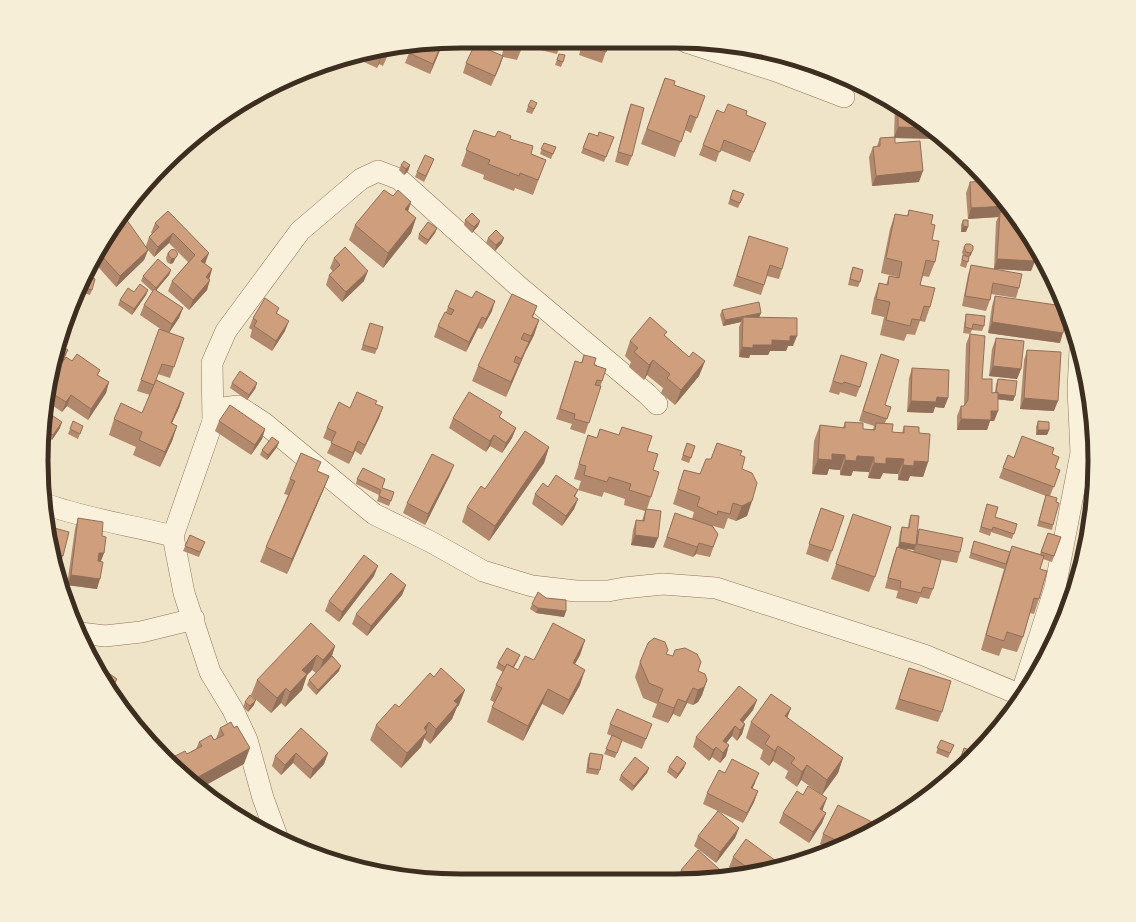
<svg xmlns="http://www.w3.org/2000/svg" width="1136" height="922" font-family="'Libre Baskerville',serif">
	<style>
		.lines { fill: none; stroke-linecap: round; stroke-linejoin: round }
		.minor-casing { stroke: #8d765c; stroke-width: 22 }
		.minor { stroke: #faf1dc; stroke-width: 21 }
		.wall { fill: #b2896c }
		.shaded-wall { fill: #916f58 }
		.building { fill: #cf9f7d; stroke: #916f58 }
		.rim { fill: none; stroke: #3d2e20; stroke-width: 5 }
	</style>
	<rect width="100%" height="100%" fill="#f0e4c8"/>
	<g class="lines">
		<defs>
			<g id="minor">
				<polyline points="686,42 776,71 844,97"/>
				<polyline points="213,421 212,363 226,331 300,231 361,179 378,171 399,179 517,285 647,394 657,404"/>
				<path d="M45,504C87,519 130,525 173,536L184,593L210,672L233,710L247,740L263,798L278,839"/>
				<polyline points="173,536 213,421 223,408 238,406 264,423 374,514 431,542 483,571 532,586 576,591 608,591 624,588 663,584 716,588 924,655 1021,695 1021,696"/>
				<polyline points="80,633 105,636 141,632 194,619"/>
				<polyline points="1021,695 1055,588 1081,453 1078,388 1080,350"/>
			</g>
		</defs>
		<use href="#minor" class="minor-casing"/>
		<use href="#minor" class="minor"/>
	</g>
	<g class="wall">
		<polygon points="505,41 522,41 521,50 517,60 503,57 491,86 463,73 466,63 502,55"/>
		<polygon points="533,41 561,41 557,54 532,48"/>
		<polygon points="583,41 609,42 602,63 579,55"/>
		<polygon points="443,43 430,74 405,63 411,48"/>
		<polygon points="390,50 383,66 379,64 377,68 351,56"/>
		<polygon points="559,54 563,62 561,67 555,65"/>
		<polygon points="665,78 674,85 705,96 691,133 685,130 675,157 641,144"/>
		<polygon points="631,104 632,156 628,166 615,162 627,115"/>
		<polygon points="895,104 908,112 944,139 895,138 895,143 919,182 872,186 869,157 873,147 877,146 880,138 894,137"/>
		<polygon points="528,106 535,108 532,114 526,112"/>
		<polygon points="724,113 746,115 766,123 750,162 720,150 716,162 699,155 703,145"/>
		<polygon points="474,130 495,137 510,139 531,154 546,160 533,195 515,188 514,191 483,179 484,175 461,166"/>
		<polygon points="589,133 598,136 614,137 604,162 581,153"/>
		<polygon points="544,143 556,147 551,159 540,154"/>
		<polygon points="434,159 424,182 415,177 417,172"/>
		<polygon points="401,165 410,165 408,171 404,175 399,170"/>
		<polygon points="970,182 1008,205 1042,260 1042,261 1035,261 1031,271 996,269 1019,288 1016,298 991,294 990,300 986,311 962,306 968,275 971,265 994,269 996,222 998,217 968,219 966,193"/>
		<polygon points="733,190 744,194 738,208 728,204"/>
		<polygon points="393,196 411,202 408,211 416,218 411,233 383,268 349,240 355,225"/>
		<polygon points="909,210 931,224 932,240 935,262 929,277 923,276 920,285 930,307 925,322 920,321 915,335 907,334 904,341 880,335 884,317 871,314 874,298 879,283 886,285 889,276 896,278 897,277 881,273 890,229 895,214 907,216"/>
		<polygon points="168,211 205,264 212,269 209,279 207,290 189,310 168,291 172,281 188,262 169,243 154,257 148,250 144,260 116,287 93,261 97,251 146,246 149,237 152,234 151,233 155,223"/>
		<polygon points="465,220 480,221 478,226 472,233 464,225"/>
		<polygon points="963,220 966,232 961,232 961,225"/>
		<polygon points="437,228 435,233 426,245 418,239 419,234"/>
		<polygon points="749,236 782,269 779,279 767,276 761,295 733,286"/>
		<polygon points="488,238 502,243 495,251 486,243"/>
		<polygon points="966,244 971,255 969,257 966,268 960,266 963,255 962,252 964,247"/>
		<polygon points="168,252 177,255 173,263 170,264 167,262 166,258"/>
		<polygon points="334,258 364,281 342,302 326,285 329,275 333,272 330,268"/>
		<polygon points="853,267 860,282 858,287 848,285 851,272"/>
		<polygon points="171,270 169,275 156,290 183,308 179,318 169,333 184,338 170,378 158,374 156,380 184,393 179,408 172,423 177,426 172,441 160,467 133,455 136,447 109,435 114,419 142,413 150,395 137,391 159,329 162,330 140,315 144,305 153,292 141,281 143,276"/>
		<polygon points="87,276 92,290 90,295 80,292"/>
		<polygon points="148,290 146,295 132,315 118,305 120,300 134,292"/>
		<polygon points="995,296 1060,343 988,333 992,306"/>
		<polygon points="537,306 533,317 539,320 534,335 526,351 506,397 472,381 478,366"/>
		<polygon points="448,307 492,311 482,329 478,328 466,352 434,337 438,326 446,312"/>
		<polygon points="279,308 277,313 285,331 272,351 250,337 252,330 249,328 253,318"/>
		<polygon points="722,310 760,317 793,346 788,346 786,351 770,351 768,355 750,355 749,358 739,357 739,327 741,322 723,326 720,315"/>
		<polygon points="966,314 984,326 982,331 972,330 970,334 963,333 965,319"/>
		<polygon points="370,323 377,349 375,354 361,350"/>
		<polygon points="970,334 982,379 992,393 995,393 996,384 998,379 1015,396 1013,401 998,399 998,411 994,421 990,421 987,430 957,430 957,416 961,406 964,406 966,344"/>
		<polygon points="665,336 689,357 705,361 699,376 675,405 661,393 663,388 647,375 644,380 629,367 631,362 625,356 630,341"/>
		<polygon points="996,338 1021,369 1017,379 989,376 992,349"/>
		<polygon points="1027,350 1054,411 1020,409 1024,360"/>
		<polygon points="881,354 885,405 891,407 885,423 892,432 902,433 904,426 919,433 928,462 923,477 910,476 908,481 898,480 898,474 883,473 880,479 868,478 869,472 853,471 851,476 840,475 840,470 829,469 827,475 812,474 814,441 820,425 843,428 845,422 863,429 873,429 874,426 859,421"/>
		<polygon points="584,355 594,365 606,369 585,434 570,429 572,424 556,419 575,361 581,363"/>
		<polygon points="841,355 860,387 856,397 840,392 839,395 829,392"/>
		<polygon points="65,358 72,361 100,370 98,375 109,382 106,393 88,420 67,406 62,412 49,403 52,377"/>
		<polygon points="912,368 948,398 944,408 935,407 933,413 907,412 909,378"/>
		<polygon points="232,383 257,383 255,389 247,400 230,388"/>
		<polygon points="376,404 383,407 379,418 361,455 355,451 349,464 327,453 332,442 323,438 327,428 350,408"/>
		<polygon points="47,412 60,428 52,440 44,435"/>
		<polygon points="500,417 516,428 512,438 502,453 490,446 486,452 449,428 453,418"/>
		<polygon points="219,421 265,429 262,439 251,455 215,431"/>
		<polygon points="1038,421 1049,430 1047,435 1036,435 1036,427"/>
		<polygon points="622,427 647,451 653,470 651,497 647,509 654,548 631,545 633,530 636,520 642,521 645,511 624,505 625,499 604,492 602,497 578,490 581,481 574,479 588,435 597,438 600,429 619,435"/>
		<polygon points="70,429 81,431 78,439 68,434"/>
		<polygon points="279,442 277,447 267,460 260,455 262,450"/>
		<polygon points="687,443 695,446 689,463 681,460"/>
		<polygon points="717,443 740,455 742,469 752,501 747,516 736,521 728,518 724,529 713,526 718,534 710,557 696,554 693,557 663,547 675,513 692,519 694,512 673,504 684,470 700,474 711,459"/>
		<polygon points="549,447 544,463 489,541 462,522 467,507 485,489"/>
		<polygon points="1052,454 1055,469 1060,470 1050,496 1056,502 1053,525 1052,530 1037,526 1046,496 999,478 1008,455 1014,458"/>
		<polygon points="318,471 329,476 323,491 287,574 260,562 266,547 288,495 284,494 290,479"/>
		<polygon points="450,475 425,525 403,513 407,503"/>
		<polygon points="357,479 394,492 389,506 377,501 379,495 356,484"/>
		<polygon points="548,487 578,490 575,497 578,499 574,509 562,526 532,504 535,494"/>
		<polygon points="987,504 995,517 1017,524 1012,539 991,532 990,536 979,532"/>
		<polygon points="821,508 844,516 828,562 806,554"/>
		<polygon points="853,514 875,577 869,592 831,579"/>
		<polygon points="911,515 917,535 919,529 960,552 957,563 937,559 933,589 929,599 920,597 917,604 896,598 898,591 885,588 893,558 897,547 913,552 914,549 898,548 900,532 902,527 908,528 909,520"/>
		<polygon points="78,518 102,536 104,553 101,561 97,589 67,585 75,529"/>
		<polygon points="1048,533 1061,537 1052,562 1043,559 1040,569 1039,599 1034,614 1030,613 1023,637 1017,652 1002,648 999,656 981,650 1004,569 969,558 974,541 1010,552 1012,546 1040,554"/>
		<polygon points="190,535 205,542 199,557 183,551"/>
		<polygon points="49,543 63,556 59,566 57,565"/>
		<polygon points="374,576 339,622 325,611 329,601"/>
		<polygon points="406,585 402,595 367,636 352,624 356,614"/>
		<polygon points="546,598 566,611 564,617 536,613 530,609 532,604"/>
		<polygon points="585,640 580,655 575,664 580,685 563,715 542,704 523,741 487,722 492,707 494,702 490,700 496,685 503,672 496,668 498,663 518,660 513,668 518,670 534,660"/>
		<polygon points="335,646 332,656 339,671 316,695 307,685 309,680 316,673 312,670 307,675 302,690 285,707 281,703 271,713 251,695 257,680"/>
		<polygon points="666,654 698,671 707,680 702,695 698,702 693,705 687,703 680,717 673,714 668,723 652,717 657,704 643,698 635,677 640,662"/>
		<polygon points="909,668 942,712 938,722 895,709"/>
		<polygon points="757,700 753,710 743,722 745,724 742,734 737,741 732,736 726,743 726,756 720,763 712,757 709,761 693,747 696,737"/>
		<polygon points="245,702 254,705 248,712 243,707"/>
		<polygon points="459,705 457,707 452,719 430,744 424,738 421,747 401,768 370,740 376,725 399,707"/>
		<polygon points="791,708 787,718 843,758 838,773 822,795 801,780 797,787 785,778 788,771 773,761 769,766 760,759 763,750 746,738 751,722"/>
		<polygon points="610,724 648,734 642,749 622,741 615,758 604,754 612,736 607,734"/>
		<polygon points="220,728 244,764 173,763 175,756 187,754 196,749 199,742 214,740 216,739"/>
		<polygon points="301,728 328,753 324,764 310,779 293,763 281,775 272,766 275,756"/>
		<polygon points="941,740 954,745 948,758 936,753"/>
		<polygon points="964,748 976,752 961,766 958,765"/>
		<polygon points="590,753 600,770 598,775 586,773 588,758"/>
		<polygon points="669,767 684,768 676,779 667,772"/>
		<polygon points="649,768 647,773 632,791 619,780 621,775"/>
		<polygon points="725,773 755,783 752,789 758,791 754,802 743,823 703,804 707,793"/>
		<polygon points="823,809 822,811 826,813 822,823 809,843 779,823 783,813"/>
		<polygon points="739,828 735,838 716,863 694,846 698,836"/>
		<polygon points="823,834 861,838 830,849 820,844"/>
		<polygon points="733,857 773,868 739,874 729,867"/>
		<polygon points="681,870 702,880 677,880"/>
	</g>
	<g class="shaded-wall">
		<polygon points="442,43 443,43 430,74 433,64"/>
		<polygon points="383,51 379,64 377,68 382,53"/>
		<polygon points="503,56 500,66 491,86"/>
		<polygon points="898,127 930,128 944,139 894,138"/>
		<polygon points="434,159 432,164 424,182 426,176"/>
		<polygon points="410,165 408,171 404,175 406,169"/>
		<polygon points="923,171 919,182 872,186 876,176"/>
		<polygon points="411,202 406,217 405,209"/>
		<polygon points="1009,206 1015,216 1000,212 998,217 968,219 971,208"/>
		<polygon points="416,218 411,233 383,268 388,253"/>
		<polygon points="480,221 478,226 472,233 474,227"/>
		<polygon points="963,226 968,227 966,232 961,232"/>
		<polygon points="437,228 435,233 426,245 428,240"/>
		<polygon points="173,233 169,243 154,257 158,247"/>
		<polygon points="504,238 502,243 495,251 496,245"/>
		<polygon points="148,250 144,260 116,287 120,276"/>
		<polygon points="973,250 971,255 968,258 970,253"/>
		<polygon points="1035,250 1036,250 1042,260 1042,261 1031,260"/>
		<polygon points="209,253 205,264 197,271 201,261"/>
		<polygon points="177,255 173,263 170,264 171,259"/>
		<polygon points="997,259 1035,261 1031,271 994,269"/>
		<polygon points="212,269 209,280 206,277"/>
		<polygon points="171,270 169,275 154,293 156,288"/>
		<polygon points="368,271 364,281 342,302 346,292"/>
		<polygon points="210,280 207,290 189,310 193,300"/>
		<polygon points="148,290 146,295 132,315 134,309"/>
		<polygon points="495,301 492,311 482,329 486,319"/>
		<polygon points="183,308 179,318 168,334 172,324"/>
		<polygon points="761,313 759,318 743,317"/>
		<polygon points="482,317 478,328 466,352 469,342"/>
		<polygon points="743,317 741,322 723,326 725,320"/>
		<polygon points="539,320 534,335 526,351 531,336"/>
		<polygon points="289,321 285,331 272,351 276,341"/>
		<polygon points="992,322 1063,333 1060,343 988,333"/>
		<polygon points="790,336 797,336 793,346 788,346 786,351 770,351 768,355 750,355 749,358 739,357 742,347"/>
		<polygon points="529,342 523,357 506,397 511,382"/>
		<polygon points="68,350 64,360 52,377 53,371"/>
		<polygon points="653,360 647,375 644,380 649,365"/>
		<polygon points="705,361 699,376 675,405 681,390"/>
		<polygon points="993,366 1021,369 1017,379 989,376"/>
		<polygon points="109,382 106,393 88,420 91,409"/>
		<polygon points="257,383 255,389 247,400 249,395"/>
		<polygon points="184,393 179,408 165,438 171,423"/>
		<polygon points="996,393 1015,396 1013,401 994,399"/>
		<polygon points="71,395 67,406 62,412 66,402"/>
		<polygon points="937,397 948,398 944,408 935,407 933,413 907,412 911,401"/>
		<polygon points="1024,398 1058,401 1054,411 1020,409"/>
		<polygon points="383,407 379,418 361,455 365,445"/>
		<polygon points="991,411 998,411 994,421 990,421 987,430 957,430 961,419"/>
		<polygon points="62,422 60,428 52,440 53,435"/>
		<polygon points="177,426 172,441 160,467 165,452"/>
		<polygon points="516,428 512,438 502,453 506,443"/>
		<polygon points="265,429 262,439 251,455 255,445"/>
		<polygon points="1038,430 1049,430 1047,435 1036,435"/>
		<polygon points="494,435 490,446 486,452 490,441"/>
		<polygon points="358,441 355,451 349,464 353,453"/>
		<polygon points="279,442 277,447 267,460 268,455"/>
		<polygon points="549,447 544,463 489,541 495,526"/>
		<polygon points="832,454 845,455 840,470 829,469 827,475 812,474 818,459"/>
		<polygon points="857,456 874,457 869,472 853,471 851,476 840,475 845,460"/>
		<polygon points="886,458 904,459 898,474 883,473 880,479 868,478 874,463"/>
		<polygon points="914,461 928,462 923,477 910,476 908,481 898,480 903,465"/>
		<polygon points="454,465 450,475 425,525 428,514"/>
		<polygon points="329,476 323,491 287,574 292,559"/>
		<polygon points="578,499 574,509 562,526 566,516"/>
		<polygon points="752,501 747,516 736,521 742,506"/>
		<polygon points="635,535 658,538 654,548 631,545"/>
		<polygon points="900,542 916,545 914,550 898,548"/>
		<polygon points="699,543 696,554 693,557 697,547"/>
		<polygon points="99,553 104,553 100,563 95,563"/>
		<polygon points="378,566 374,576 339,622 342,612"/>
		<polygon points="71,575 100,579 97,589 67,585"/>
		<polygon points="406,585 402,595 367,636 371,626"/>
		<polygon points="538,608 566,611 564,617 536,613"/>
		<polygon points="585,640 580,655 567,678 573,663"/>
		<polygon points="335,646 330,661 318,675 323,660"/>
		<polygon points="317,655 312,670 307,675 302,690 285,707 290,692 302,670"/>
		<polygon points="520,655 518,660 509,676 511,670"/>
		<polygon points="341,666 339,671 316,695 318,690"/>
		<polygon points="585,670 580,685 563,715 569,700"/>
		<polygon points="117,679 113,689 113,690 111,687"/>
		<polygon points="707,680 702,695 698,702 693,705 698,690"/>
		<polygon points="286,688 281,703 271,713 277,698"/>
		<polygon points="693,688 687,703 680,717 686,702"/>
		<polygon points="548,689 542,704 523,741 528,726"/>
		<polygon points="465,690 459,705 457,707 452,719 430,744 436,729 454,701"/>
		<polygon points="678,699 673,714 668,723 674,708"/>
		<polygon points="256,700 254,705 248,712 250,706"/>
		<polygon points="757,700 753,710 738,729 740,720"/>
		<polygon points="791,708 785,723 785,716"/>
		<polygon points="429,722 425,734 427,732 421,747 401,768 407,753 424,728"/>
		<polygon points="745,724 742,734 737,741 740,730"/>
		<polygon points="735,726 732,736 720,751 723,741"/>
		<polygon points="729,745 726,756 720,763 723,753"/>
		<polygon points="778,746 773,761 769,766 775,751"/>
		<polygon points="716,747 712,757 709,761 713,750"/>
		<polygon points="250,748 244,764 199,789 191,781"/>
		<polygon points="296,753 293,763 281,775 285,765"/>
		<polygon points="328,753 324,764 310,779 313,769"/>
		<polygon points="843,758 838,773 822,795 827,780"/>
		<polygon points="686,763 684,768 676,779 678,774"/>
		<polygon points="807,765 801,780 797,787 802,772"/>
		<polygon points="649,768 647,773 632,791 634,786"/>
		<polygon points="759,773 755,783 748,798 751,788"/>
		<polygon points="758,791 754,802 743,823 747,813"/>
		<polygon points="827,798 823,809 816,820 820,809"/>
		<polygon points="826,813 822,823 809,843 813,832"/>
		<polygon points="739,828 735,838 716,863 720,852"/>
		<polygon points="776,861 773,868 770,869"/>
	</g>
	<g class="building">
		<polygon points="506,41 522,41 521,50 505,47"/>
		<polygon points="534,41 561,41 559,48 534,43"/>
		<polygon points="583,41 609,42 606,52 582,44"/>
		<polygon points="442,43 433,64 409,53 411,48"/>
		<polygon points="475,44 503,56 495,76 466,63"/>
		<polygon points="559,54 565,55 563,62 557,60"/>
		<polygon points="665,78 675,81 674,85 705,96 697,118 690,115 681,142 647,129"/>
		<polygon points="531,100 537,103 534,109 528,106"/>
		<polygon points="631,104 644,108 632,156 618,152"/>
		<polygon points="728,104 747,111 746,115 766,123 754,152 724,140 720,152 703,145 717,110 724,113"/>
		<polygon points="898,106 908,112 930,128 898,127"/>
		<polygon points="474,130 495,137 498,131 511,136 510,139 533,146 531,154 546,160 538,180 520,173 519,176 488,164 490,160 466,150"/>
		<polygon points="599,132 614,137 606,157 583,148 589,133 598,136"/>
		<polygon points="895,137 895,143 920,141 923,171 876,176 873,147 880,146 880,138"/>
		<polygon points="544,143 556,147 553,154 541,149"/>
		<polygon points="425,155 434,159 426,176 417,172"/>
		<polygon points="404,161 410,165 406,169 401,165"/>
		<polygon points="986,181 1008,205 1009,206 971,208 970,182"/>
		<polygon points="384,190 393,196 398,190 411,202 405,209 416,218 388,253 355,225"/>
		<polygon points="733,190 744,194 740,203 730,199"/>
		<polygon points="909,210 933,215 931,224 935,225 932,240 939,241 935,262 926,260 920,285 935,288 930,307 924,306 920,320 912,319 910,326 886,320 890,302 876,299 879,283 888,285 889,276 899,278 902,262 886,258 895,214 908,216"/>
		<polygon points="168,211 209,253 201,261 212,269 206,277 210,280 193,300 172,281 195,255 173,233 158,247 149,237 159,227 155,223"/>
		<polygon points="1000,212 1013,213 1036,250 1035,250 1035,261 997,259"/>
		<polygon points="472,213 480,221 474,227 465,220"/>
		<polygon points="124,216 148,250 120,276 97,251"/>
		<polygon points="963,220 968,220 968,227 963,226"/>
		<polygon points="428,222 437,228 428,240 419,234"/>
		<polygon points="496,230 504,238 496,245 488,238"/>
		<polygon points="749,236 788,248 782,269 770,265 764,285 737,276"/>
		<polygon points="966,244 970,244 973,246 973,250 970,253 966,252 964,247"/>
		<polygon points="345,247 368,271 346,292 329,275 340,265 334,258"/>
		<circle cx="173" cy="254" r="4.5"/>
		<polygon points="963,255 969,257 968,262 962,260"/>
		<polygon points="158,259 171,270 156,288 143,276"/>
		<polygon points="971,265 1022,274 1019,288 993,283 990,300 965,296"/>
		<polygon points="853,267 863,270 860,282 850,279"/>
		<polygon points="87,276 95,279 92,290 82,287"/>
		<polygon points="140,284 148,290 134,309 120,300 128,288 134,292"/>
		<polygon points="154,289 183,308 172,324 144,305"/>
		<polygon points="456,290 472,298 476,291 495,301 486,319 482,317 469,342 438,326 445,312 451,315 454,310 448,307"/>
		<polygon points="512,294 537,306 532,317 539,320 531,336 524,333 521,339 529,342 521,359 516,356 514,362 519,364 511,382 478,366"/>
		<polygon points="995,296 1063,306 1066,313 1063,333 992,322"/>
		<polygon points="265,298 279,308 276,313 289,321 276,341 254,326 257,321 253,318"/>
		<polygon points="759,302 761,313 725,320 722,310"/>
		<polygon points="966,314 985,316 984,326 973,324 972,329 965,327"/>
		<polygon points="650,317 667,332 664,335 689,357 693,352 705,361 681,390 667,378 670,374 653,360 649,365 634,352 638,348 630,341"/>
		<polygon points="743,317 797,318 797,336 790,336 790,341 772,340 772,345 753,345 753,348 742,347"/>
		<polygon points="370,323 383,327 377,349 363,345"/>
		<polygon points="159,329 184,338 174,367 162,364 154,385 141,380"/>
		<polygon points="970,334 985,336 982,379 992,379 992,393 998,392 998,411 991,411 991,420 961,419 961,406 964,406 968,400"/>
		<polygon points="996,338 1024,341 1021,369 993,366"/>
		<polygon points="59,344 68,350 53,371 55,352"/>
		<polygon points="1027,350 1061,352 1058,401 1024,398"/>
		<polygon points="77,354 100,370 97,375 109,382 91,409 71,395 66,402 50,392 54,386 51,384 52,377 66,357 72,361"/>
		<polygon points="881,354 899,360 885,405 891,407 887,419 863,411"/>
		<polygon points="584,355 596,358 594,365 606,369 602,381 597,380 595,385 601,386 589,423 574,419 575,414 560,409 575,361 582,363"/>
		<polygon points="841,355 867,363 860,387 844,382 842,384 833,381"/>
		<polygon points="912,368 949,370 948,398 937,397 936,402 911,401"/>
		<polygon points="240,371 257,383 249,395 232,383"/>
		<polygon points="998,379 1017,381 1015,396 998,394 998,392 996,393"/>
		<polygon points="156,380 184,393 171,423 177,426 165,452 139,440 142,432 114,419 121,403 142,413"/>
		<polygon points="357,392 377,401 375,404 383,407 365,445 358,441 353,453 331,443 336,432 327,428 339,402 350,408"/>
		<polygon points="469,392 502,412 499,417 516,428 506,443 494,435 490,441 453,418"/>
		<polygon points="230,405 265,429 255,445 219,421"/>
		<polygon points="47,412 62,422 53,435 45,430"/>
		<polygon points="73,421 83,426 80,434 70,429"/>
		<polygon points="1038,421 1049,422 1049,430 1038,430"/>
		<polygon points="845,422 863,423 863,429 875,430 876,423 893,424 892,432 904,433 904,426 919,427 919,433 930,434 928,462 914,461 914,466 903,465 904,459 886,458 886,464 874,463 874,457 857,456 856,461 845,460 845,455 832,454 832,460 818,459 820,425 845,428"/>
		<polygon points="622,427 652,436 647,451 658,454 653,470 659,472 651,497 629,490 631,484 609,477 607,482 584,475 586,466 579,464 588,435 597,438 600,429 619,435"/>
		<polygon points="525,431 549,447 495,526 467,507 481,486 485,489"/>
		<polygon points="1022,436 1054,448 1052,454 1059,457 1055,468 1060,470 1054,487 1003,468 1008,455 1014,458"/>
		<polygon points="272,437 279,442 268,455 262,450"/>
		<polygon points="687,443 695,446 691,458 683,455"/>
		<polygon points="717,443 742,451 740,455 745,457 742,469 752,473 757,483 752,501 742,506 733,503 730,514 718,511 717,515 697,506 700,497 678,489 684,470 700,474 706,459 711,459"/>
		<polygon points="301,453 321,462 317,471 329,476 292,559 266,547 295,481 290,479"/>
		<polygon points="432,454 454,465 428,514 407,503"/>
		<polygon points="363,468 385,479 382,488 394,492 391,501 379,496 381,490 357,479"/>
		<polygon points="556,475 578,490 574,496 578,499 566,516 535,494 543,483 548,487"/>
		<polygon points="1046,495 1057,498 1056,502 1059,503 1053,525 1039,521"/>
		<polygon points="45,503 49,504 46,514"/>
		<polygon points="987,504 998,507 995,517 1017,524 1014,534 993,527 992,530 981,527"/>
		<polygon points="821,508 844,516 832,551 809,544"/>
		<polygon points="646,509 661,511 658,538 635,535 636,520 644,521"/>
		<polygon points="675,513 712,526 718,534 713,547 699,543 697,547 667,537"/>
		<polygon points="853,514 891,527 875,577 836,564"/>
		<polygon points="911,515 919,516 916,545 900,542 902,527 909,528"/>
		<polygon points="78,518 103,522 102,536 106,537 104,553 99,553 98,561 103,562 100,579 71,575"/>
		<polygon points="47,526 69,532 63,556 52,553 49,543"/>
		<polygon points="919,529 963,538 960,552 917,544"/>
		<polygon points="1048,533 1061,537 1054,556 1041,552"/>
		<polygon points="190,535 205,542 200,552 185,546"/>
		<polygon points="974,541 1010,552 1006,564 971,553"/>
		<polygon points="1012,546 1044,556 1040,569 1047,571 1039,599 1034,598 1023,637 1007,632 1004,641 986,635"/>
		<polygon points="897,547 941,560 933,589 923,587 921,593 900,588 901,581 888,578"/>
		<polygon points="364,555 378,566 342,612 329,601"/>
		<polygon points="391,573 406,585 371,626 356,614"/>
		<polygon points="538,592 546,598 566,600 566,611 538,608 532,604"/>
		<polygon points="311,623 335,646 323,660 317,655 302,670 307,674 290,692 286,688 277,698 257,680"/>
		<polygon points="553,623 585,640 573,663 585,670 569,700 548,689 528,726 492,707 502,688 496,685 507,664 518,670 525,656 534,660"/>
		<polygon points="654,638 665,642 668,650 666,654 673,656 675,650 685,648 697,654 701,662 698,671 705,674 707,680 704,687 698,690 693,688 686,702 678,699 674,708 658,702 663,689 649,683 640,662 648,643"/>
		<polygon points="507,648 520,655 513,667 507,664 505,667 498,663"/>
		<polygon points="332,656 341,666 318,690 309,680"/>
		<polygon points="97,665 117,679 111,687"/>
		<polygon points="441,668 465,690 454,701 458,704 436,729 429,722 424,728 427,732 407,753 376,725 395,704 399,707 430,673 434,677"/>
		<polygon points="909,668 951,681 942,712 899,699"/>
		<polygon points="739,686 757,700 740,720 745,724 740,730 735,726 723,741 729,745 723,753 716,747 713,750 696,737"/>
		<polygon points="771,694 791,708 785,716 843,758 827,780 807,765 802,772 791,763 795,758 778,746 775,751 765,744 770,736 751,722"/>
		<polygon points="250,695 256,700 250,706 245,702"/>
		<polygon points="617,709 652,724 646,739 610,724"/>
		<polygon points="231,722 234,728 237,726 250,748 191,781 173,763 178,761 175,756 185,751 187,754 202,746 199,742 211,735 214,740 224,735 220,728"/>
		<polygon points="301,728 328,753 313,769 296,753 285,765 275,756"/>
		<polygon points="612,735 622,740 617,753 606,749"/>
		<polygon points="941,740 954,745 950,753 937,748"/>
		<polygon points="964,748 976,752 965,762 960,760"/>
		<polygon points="590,753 603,755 600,770 588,768"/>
		<polygon points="677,756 686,763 678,774 669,767"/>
		<polygon points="635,757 649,768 634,786 621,775"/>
		<polygon points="732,759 759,773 751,788 758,791 747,813 707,793 719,770 725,773"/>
		<polygon points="951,765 959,768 945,781"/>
		<polygon points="808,786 827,798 820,809 826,813 813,832 783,813 797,791 803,795"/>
		<polygon points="232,805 239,815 227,808"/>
		<polygon points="838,805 880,826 861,838 844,844 823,834"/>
		<polygon points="718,811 739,828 720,852 698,836"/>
		<polygon points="746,839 776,861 770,869 753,872 733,857"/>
		<polygon points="698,850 727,876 702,880 693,880 681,870"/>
	</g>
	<path d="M0 0H1136V922H0ZM461 48H675A413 413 0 0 1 1088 461V461A413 413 0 0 1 675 874H461A413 413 0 0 1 48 461V461A413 413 0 0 1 461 48Z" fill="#f7eed8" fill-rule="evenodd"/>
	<path class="rim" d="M461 48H675A413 413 0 0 1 1088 461V461A413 413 0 0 1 675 874H461A413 413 0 0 1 48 461V461A413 413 0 0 1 461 48Z"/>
</svg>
